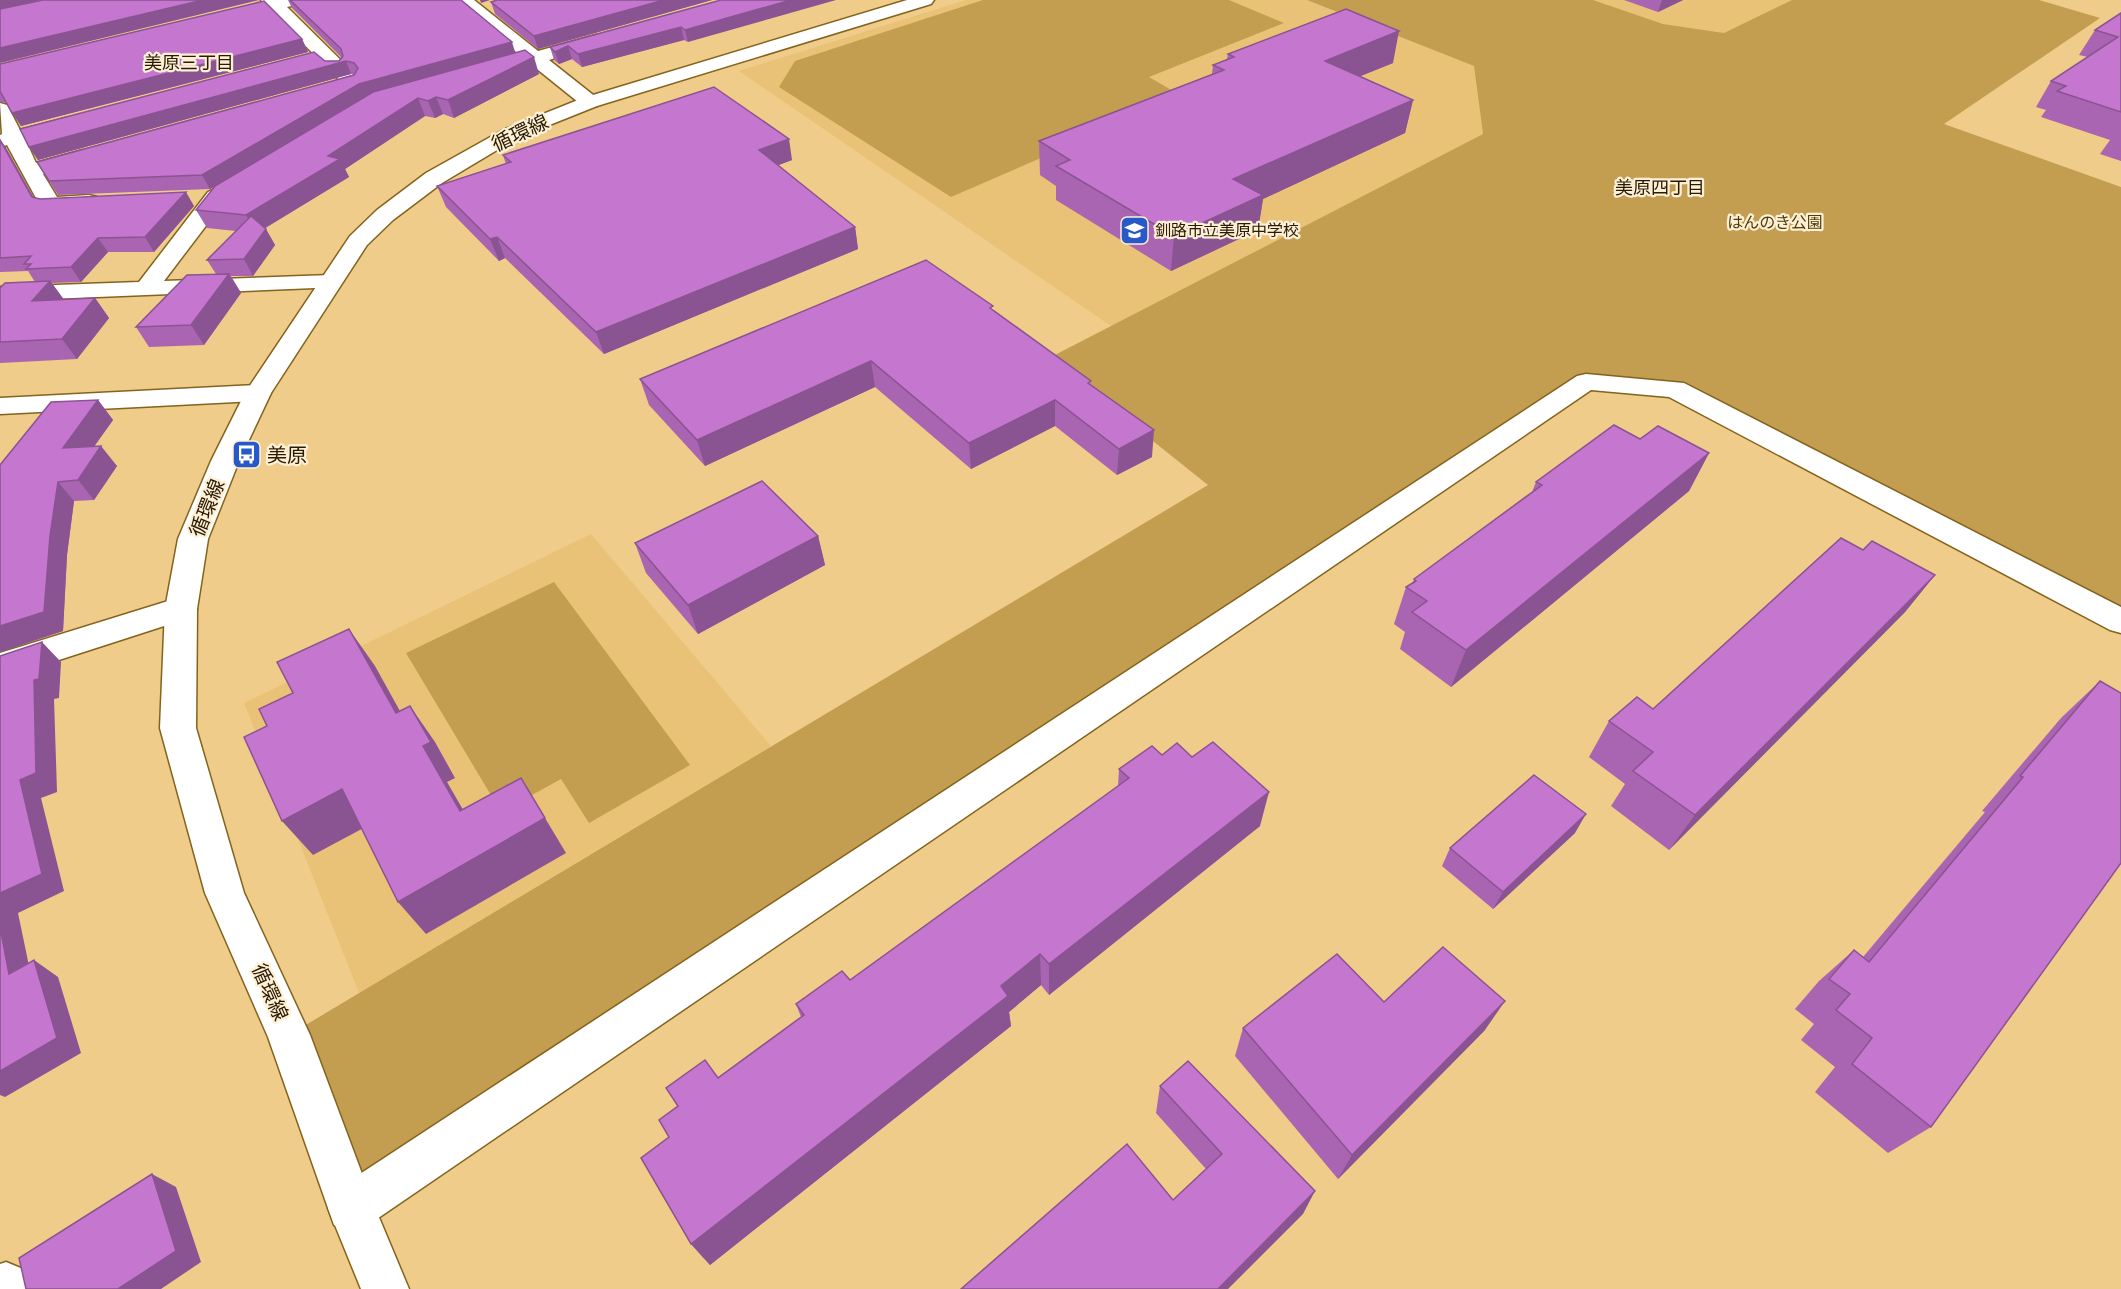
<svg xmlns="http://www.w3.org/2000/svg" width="2121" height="1289" font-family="Montserrat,'Noto Sans JP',sans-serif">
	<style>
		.built { fill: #e9c277 }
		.green { fill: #c39d50 }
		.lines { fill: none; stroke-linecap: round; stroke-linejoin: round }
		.street-casing { stroke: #83631d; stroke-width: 3 }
		.secondary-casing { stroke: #83631d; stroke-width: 3 }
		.street { fill: #fff; fill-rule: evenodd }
		.secondary { fill: #fff; fill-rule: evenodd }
		.wall { fill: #a965b2 }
		.shaded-wall { fill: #8a5391 }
		.building { fill: #c576cf; stroke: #8a5391; stroke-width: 1.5 }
		.labels { text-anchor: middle; stroke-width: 4.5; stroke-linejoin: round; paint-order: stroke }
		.far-park-label { font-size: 16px; fill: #523b04; stroke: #fef0d6 }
		.far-poi-label { font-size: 16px; fill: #281b01; stroke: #fef0d6; text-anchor: start }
		.far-neighbourhood-label { font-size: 18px; fill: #281b01; stroke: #fef0d6 }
		.street-label { font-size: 20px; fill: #281b01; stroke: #fef0d6 }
		.poi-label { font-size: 20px; fill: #281b01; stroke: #fef0d6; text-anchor: start }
	</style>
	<rect width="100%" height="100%" fill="#efcc89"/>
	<g class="built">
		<polygon points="966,0 1307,0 1474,66 1483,134 1111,326 739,71"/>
		<polygon points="1593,0 1792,0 1724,33 1663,24"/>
		<polygon points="591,534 771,746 359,993 244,703"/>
	</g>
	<g class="green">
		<polygon points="983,0 1229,0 1284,23 1149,77 1173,91 1175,100 951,197 779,87 795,61"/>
		<polygon points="1307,0 1593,0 1663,24 1724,33 1792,0 2039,0 2100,18 1944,124 2121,187 2121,621 1675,389 1586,382 351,1208 289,1035 1208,485 1049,358 1483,134 1474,66"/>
		<polygon points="554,582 690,765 589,823 561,779 501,812 406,653"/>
	</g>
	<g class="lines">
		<defs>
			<g id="street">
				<polygon points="261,0 304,0 301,4 287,7 370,89 373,93 370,97 356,97 271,11 226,22 220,21 217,17 220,13 263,3"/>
				<polygon points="454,0 474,0 538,51 596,35 602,36 605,40 602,44 549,60 597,98 600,102 597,106 583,106 532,65 493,76 486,74 484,70 486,66 521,56"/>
				<polygon points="0,103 7,105 20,130 66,118 73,120 76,124 73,128 26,141 36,163 83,150 90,152 94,156 90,160 43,174 57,197 89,195 97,197 100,202 97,207 50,211 42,209 7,145 0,147 0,135 2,134"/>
				<polygon points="232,180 240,182 243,187 224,202 164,281 330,275 339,277 342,282 339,287 0,301 0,287 139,282 208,192"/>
				<polygon points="1586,374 1684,383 2121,607 2121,633 2110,630 1669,397 1591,390 368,1225 351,1231 334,1225 328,1208 334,1191 1577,376"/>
				<polygon points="258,385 267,387 271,393 267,399 258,401 0,414 0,398"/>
				<polygon points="181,597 192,601 197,609 192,617 0,679 0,653"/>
				<polygon points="6,1262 23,1269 31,1289 0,1289 0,1264"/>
			</g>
			<polygon id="secondary" points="907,0 934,0 931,4 597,106 517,138 442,183 393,220 367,245 271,393 239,461 208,539 197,609 196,728 244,893 310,1035 373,1203 409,1289 361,1289 328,1208 268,1037 205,893 160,728 165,609 178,539 211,461 245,393 350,236 377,210 426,173 503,130 583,98"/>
		</defs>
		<use href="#street" class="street-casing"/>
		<use href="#secondary" class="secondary-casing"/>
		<use href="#street" class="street"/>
		<use href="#secondary" class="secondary"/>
	</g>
	<g class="wall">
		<polygon points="288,0 461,0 515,52 539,74 454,118 443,114 435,118 425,116 345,169 349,177 265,228 275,245 253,276 231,276 241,293 204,345 149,347 136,327 216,274 207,260 236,231 207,228 196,210 215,186 210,189 58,195 49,181 354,74 351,74 38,160 29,147 325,61 339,61 342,58 292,8"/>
		<polygon points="712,0 538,49 495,14 491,2"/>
		<polygon points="721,0 688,42 684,40 582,67 572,59 559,64 554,60 550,47"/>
		<polygon points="1624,0 1683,0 1658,12"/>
		<polygon points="2121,13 2121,161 2100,154 2110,140 2041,117 2046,110 2036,107 2051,81 2088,57 2079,55 2095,30"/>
		<polygon points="302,39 308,52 21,126 7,103 0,102 0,64"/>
		<polygon points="1228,54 1393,63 1360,76 1413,100 1405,133 1263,199 1258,230 1171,271 1056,200 1056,186 1040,175 1039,141 1212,74 1213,65 1227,59"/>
		<polygon points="0,139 6,148 34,198 40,199 194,206 154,252 108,252 81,282 52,283 64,300 95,298 109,318 77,359 0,363 0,288 35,282 28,271 0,272"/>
		<polygon points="503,155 792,160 778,165 855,227 858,249 604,354 505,258 499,261 446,207 437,186 506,164"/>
		<polygon points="994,310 1091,385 1152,457 1117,475 1055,426 971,469 875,387 705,466 649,405 640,379"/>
		<polygon points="98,400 113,420 94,446 117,466 94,500 74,501 67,555 63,631 0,652 0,465"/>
		<polygon points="1640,439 1709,453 1689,491 1451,687 1400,649 1405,632 1394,624 1406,587 1413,582 1414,579 1532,492 1536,482"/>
		<polygon points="818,536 825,565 698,634 646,573 635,543"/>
		<polygon points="1863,550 1935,575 1905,612 1669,850 1611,806 1625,784 1589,757 1609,721 1653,709"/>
		<polygon points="2100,681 1931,1127 1888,1153 1815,1092 1835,1067 1801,1040 1814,1024 1795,1009 1819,981 1854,950 1863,957 1985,812 1982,811 2061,718"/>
		<polygon points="1162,755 1260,826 1049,995 1041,985 1009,1012 1011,1026 710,1265 691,1244 669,1137 678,1106 801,1017 796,1004 850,980 1118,786 1119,769"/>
		<polygon points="1575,833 1493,909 1442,866 1450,848"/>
		<polygon points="1384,1002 1485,1030 1338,1179 1235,1056 1243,1028"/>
		<polygon points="1160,1086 1303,1214 1173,1200 1206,1169 1156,1113"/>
	</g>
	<g class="shaded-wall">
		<polygon points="0,0 41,0 0,10"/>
		<polygon points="203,0 259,0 0,63 0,48"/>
		<polygon points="480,0 490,0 481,3"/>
		<polygon points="664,0 712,0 538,49 534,36"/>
		<polygon points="791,0 836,0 688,42 685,30"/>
		<polygon points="1662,0 1683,0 1658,12"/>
		<polygon points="681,27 684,40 582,67 578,54"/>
		<polygon points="1399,31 1393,63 1319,93 1325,61"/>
		<polygon points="302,39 308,52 21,126 12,113"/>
		<polygon points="512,42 516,55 365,97 210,189 202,175 359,84"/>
		<polygon points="568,46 572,59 559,64 555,52"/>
		<polygon points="534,57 539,74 454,118 448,100"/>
		<polygon points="346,61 351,74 38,160 29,147"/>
		<polygon points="436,97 443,114 435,118 428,101"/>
		<polygon points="418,98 425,116 345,169 349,177 257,233 246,215 328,156"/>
		<polygon points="1413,100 1405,133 1263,199 1258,230 1171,271 1174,236 1233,179"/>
		<polygon points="0,139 6,148 41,211 32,197"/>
		<polygon points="789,139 792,160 763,171 759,150"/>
		<polygon points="186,192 194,206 154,252 145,237"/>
		<polygon points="855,227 858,249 604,354 596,332"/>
		<polygon points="266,229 275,245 253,276 244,259"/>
		<polygon points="497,237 505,258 499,261 490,239"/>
		<polygon points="98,238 108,252 81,282 71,267"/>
		<polygon points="229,274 241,293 204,345 191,325"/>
		<polygon points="50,281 65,301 32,301"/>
		<polygon points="95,298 109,318 77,359 62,339"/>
		<polygon points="871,361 875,387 705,466 697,440"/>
		<polygon points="98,400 113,420 79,468 63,448"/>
		<polygon points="1055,400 1055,426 971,469 969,443"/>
		<polygon points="1154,430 1152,457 1117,475 1119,449"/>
		<polygon points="101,446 117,466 94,500 78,480"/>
		<polygon points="1709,453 1689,491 1451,687 1466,650"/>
		<polygon points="58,482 74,501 67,555 63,631 0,652 0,626 50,536"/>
		<polygon points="818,536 825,565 698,634 688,605"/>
		<polygon points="1935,575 1905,612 1669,850 1695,815"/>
		<polygon points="349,629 375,666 421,749 396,713"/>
		<polygon points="42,642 61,662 59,698 54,699 57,792 41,798 64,891 18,913 34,990 9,974 0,927 0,893 20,780 34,680"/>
		<polygon points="410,706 435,742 455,778 447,782 484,846 460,811 423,746"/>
		<polygon points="521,778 566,853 426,934 398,902"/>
		<polygon points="342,789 371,824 313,855 282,821"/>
		<polygon points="1269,792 1260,826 1049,995 1049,964"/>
		<polygon points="1586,814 1575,833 1493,909 1503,892"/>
		<polygon points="1040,954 1041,985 1009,1012 1011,1026 710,1265 691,1244"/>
		<polygon points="34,960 58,977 81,1053 5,1097 0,1095 0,1071"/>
		<polygon points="1505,1001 1485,1030 1338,1179 1352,1155"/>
		<polygon points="152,1174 176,1187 201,1262 161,1289 118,1289"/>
		<polygon points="1315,1191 1303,1214 1228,1289 1218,1289"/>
	</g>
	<g class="building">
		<polygon points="43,0 203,0 0,48 0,9"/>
		<polygon points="290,0 461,0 512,42 359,84 202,175 49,181 37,162 354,75 358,68 354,63 346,61 29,147 20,129 314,52 325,61 339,61 343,56 341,49"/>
		<polygon points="497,0 664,0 534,36 491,2"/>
		<polygon points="721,0 791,0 685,30 681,27 578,54 568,46 555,52 550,47"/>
		<polygon points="264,1 302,39 12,113 0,91 0,64"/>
		<polygon points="1346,9 1399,31 1325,61 1413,100 1233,179 1263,195 1174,236 1056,166 1070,160 1039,141 1224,70 1213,65 1234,57 1228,54"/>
		<polygon points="2121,13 2121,112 2057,91 2066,86 2051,81 2118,37 2095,30"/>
		<polygon points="525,50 534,57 448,100 436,97 428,101 418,98 328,156 340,159 246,215 196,210 215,186 373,92"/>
		<polygon points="714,87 789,139 759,150 855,227 596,332 497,237 490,239 437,186 511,162 503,155"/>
		<polygon points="0,140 32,197 40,199 186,192 145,237 98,238 71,267 26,269 31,264 24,264 31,256 0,258"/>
		<polygon points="251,216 266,229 244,259 207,260"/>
		<polygon points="926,260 993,306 990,308 1091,381 1088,383 1154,430 1119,449 1055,400 969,443 871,361 697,440 640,379"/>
		<polygon points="229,274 191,325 136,327 187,275"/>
		<polygon points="50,281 32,301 95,298 62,339 0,342 0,288 5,283"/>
		<polygon points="98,400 63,448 101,446 78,480 58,482 50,536 44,612 0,626 0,465 51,402"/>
		<polygon points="1614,425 1640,439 1658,426 1709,453 1466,650 1412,612 1427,601 1406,587 1416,581 1414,579 1542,485 1536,482"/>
		<polygon points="762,481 818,536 688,605 635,543"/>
		<polygon points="1841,538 1863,550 1872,541 1935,575 1695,815 1633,771 1653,752 1609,721 1637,697 1653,709"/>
		<polygon points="349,629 396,713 410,706 431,742 423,746 460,811 521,778 545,818 398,902 342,789 282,821 244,737 267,726 259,709 293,693 277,662"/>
		<polygon points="42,642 39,679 34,680 36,773 20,780 42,874 0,893 0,656"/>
		<polygon points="2100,681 2121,693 2121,863 1931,1127 1852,1064 1872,1038 1836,1010 1850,994 1829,979 1854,950 1869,962 2023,777 2020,776"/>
		<polygon points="1213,742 1269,792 1049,964 1040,954 1001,986 1008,996 691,1244 641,1158 669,1137 659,1120 678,1106 666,1088 705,1060 718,1078 804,1015 796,1004 842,971 850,980 1129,778 1119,769 1152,746 1162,755 1177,743 1192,757"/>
		<polygon points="1534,775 1586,814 1503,892 1450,848"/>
		<polygon points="0,927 9,974 34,960 57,1038 0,1071"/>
		<polygon points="1443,947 1505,1001 1352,1155 1243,1028 1337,954 1384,1002"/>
		<polygon points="1188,1061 1315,1191 1218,1289 961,1289 1127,1144 1173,1200 1222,1154 1160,1086"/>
		<polygon points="152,1174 176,1251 118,1289 26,1289 19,1258"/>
	</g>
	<defs>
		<symbol id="school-square" viewBox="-11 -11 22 22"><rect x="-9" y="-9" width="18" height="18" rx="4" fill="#275ac8" stroke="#fef0d6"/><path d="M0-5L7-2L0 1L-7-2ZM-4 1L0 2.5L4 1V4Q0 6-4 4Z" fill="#fff"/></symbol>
		<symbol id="bus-square" viewBox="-11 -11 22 22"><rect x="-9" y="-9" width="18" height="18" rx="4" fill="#275ac8" stroke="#fef0d6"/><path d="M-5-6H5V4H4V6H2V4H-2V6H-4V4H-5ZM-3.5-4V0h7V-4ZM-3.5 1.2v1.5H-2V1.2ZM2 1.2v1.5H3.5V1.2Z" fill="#fff"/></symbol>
	</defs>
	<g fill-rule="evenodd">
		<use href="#school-square" x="1118" y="214" width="33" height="33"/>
		<use href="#bus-square" x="230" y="438" width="33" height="33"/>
	</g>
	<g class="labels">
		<g class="far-park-label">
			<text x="1775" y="228">はんのき公園</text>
		</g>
		<g class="far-poi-label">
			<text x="1155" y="236">釧路市立美原中学校</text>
		</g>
		<g class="far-neighbourhood-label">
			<text x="189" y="69">美原三丁目</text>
			<text x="1660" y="194">美原四丁目</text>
		</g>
		<g class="street-label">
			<text transform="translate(520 133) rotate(-25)" y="7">循環線</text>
			<text transform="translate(207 508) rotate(-68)" y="7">循環線</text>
			<text transform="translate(270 992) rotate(66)" y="7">循環線</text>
		</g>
		<g class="poi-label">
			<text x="267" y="462">美原</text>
		</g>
	</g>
</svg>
